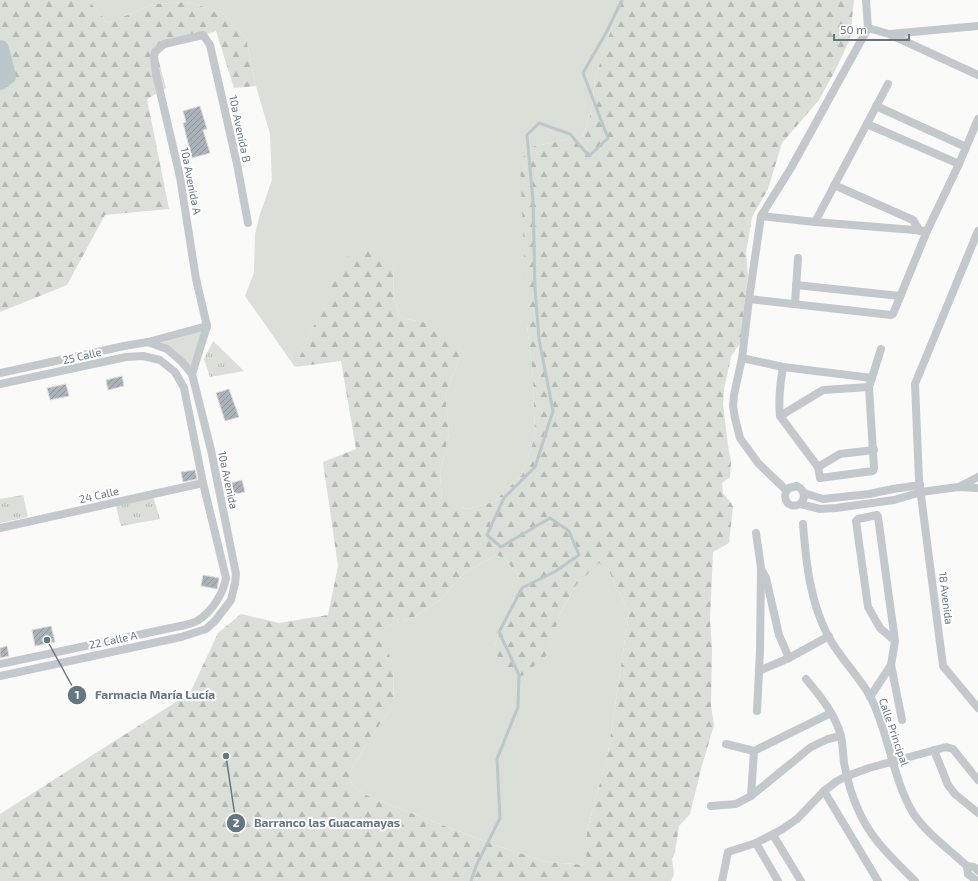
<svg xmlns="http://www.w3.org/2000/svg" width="978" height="881" font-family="'Exo 2',sans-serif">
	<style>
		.green { fill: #dadfd7 }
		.forest { fill: url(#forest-firs); fill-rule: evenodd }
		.park { fill: url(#park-tufts) }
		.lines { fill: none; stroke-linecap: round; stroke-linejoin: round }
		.stream { stroke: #bbc7cb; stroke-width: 3 }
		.river { stroke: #bbc7cb; stroke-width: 18 }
		.building { fill: url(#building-hatch); stroke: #dcdcda }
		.street { stroke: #c3c8cc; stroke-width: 8 }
		.labels { text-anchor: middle; stroke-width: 4; stroke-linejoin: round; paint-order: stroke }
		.street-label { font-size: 11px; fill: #657683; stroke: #fff }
		.leader { fill: none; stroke: #657683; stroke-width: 1.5 }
		.callout-dot { fill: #657683; stroke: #fff; stroke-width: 1.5 }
		.mark-label { font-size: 12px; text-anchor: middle; font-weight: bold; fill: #fff }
		.callout-label { font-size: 12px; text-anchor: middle; font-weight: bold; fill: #657683; stroke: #fff; stroke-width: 4; stroke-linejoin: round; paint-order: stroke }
	</style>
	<defs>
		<pattern id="forest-firs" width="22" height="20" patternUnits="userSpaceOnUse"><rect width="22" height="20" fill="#dadfd7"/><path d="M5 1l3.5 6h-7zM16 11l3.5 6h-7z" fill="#b4b9b4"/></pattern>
		<pattern id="park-tufts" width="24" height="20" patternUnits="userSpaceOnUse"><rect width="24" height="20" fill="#dadfd7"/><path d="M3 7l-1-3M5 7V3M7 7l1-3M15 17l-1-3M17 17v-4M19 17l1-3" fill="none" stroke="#b4b9b4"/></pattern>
		<pattern id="building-hatch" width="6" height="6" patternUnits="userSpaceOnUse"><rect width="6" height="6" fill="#aab3b9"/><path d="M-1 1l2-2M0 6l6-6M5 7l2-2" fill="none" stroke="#8e969c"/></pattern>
	</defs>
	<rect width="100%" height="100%" fill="#fafaf8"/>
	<g class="green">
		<polygon points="88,0 621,0 595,78 592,110 583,136 531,147 527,325 533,377 535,437 522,475 494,502 467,509 442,501 440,473 449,433 445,393 460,358 428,323 401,318 393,298 394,264 345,259 295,367 245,296 254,273 255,234 260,214 272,180 270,134 256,86 246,38 221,12 187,2 154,4 108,23"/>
		<polygon points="202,331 190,366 161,343"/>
		<polygon points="496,555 504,558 518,575 513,601 493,650 548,653 560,614 576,585 599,562 608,569 629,613 608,753 587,831 587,865 547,862 492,844 372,798 353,787 349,774 370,738 394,705 393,666 380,632 389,625 411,619 440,600 463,574"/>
	</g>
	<g class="forest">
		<polygon points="0,0 88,0 108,23 154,4 187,2 221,12 246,38 256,86 234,88 216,31 156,51 166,88 147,99 169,209 105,215 67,285 0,312"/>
		<path d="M621,0H854L850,39L837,67L819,100L782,143L768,189L752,217L746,253L748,275L743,316L746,333L731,357L724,389L723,404L728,446L731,462L730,477L722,483L723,493L731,503L733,507L729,543L713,552L710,619L712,650L711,706L714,725L701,769L690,814L679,826L675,852L672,859L674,874L671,881H0V814L190,693L218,633L241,614L279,623L328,615L338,566L323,462L356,449L341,361L295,367L345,258L366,250L394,264L393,298L401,318L428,323L450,337L460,358L445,393L449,433L440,473L442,500L467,509L494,502L522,475L535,437L533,377L527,325L520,162L531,147L583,136L592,110L595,78ZM496,555L504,558L518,575L513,601L493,650L510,674L522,676L548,654L560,614L576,585L599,563L608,569L629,613L608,753L587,831L586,865L547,862L492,844L372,798L353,787L349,774L370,738L394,705L393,666L381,632L389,625L411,619L440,600L463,574Z"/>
	</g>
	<g class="park">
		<polygon points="213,341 244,371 210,377 204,359"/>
		<polygon points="152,493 160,519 121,526 115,502"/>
		<polygon points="23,495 28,517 0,523 0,499"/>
	</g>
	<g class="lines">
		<polyline class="stream" points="471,881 476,866 500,818 497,759 518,707 519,675 499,632 522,588 556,571 579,555 569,531 550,518 501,547 487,535 504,498 535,467 553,411 539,339 535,289 533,201 527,135 539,123 570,134 589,156 608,138 583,73 607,31 622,0"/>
		<polyline class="river" points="0,49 7,76 0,81"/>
	</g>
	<g class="building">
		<polygon points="200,106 207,129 203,130 210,153 192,158 183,123 186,122 183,111"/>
		<polygon points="122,376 124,386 108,390 106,380"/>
		<polygon points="66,384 69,396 50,400 47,388"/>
		<polygon points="229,389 239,417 225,421 216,393"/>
		<polygon points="195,470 197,479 183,482 181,472"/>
		<polygon points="242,480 245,492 226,496 224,485"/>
		<polygon points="203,575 219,578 217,589 201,586"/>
		<polygon points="51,626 55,642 35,646 32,630"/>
		<polygon points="7,646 9,656 0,658 0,648"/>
	</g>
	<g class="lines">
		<g class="street">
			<polyline points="868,28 889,34 978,75"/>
			<polyline points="890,34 978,26"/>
			<polyline points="876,106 966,147"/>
			<polyline points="867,124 959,164"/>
			<polyline points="834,185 913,220 920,231"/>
			<polyline points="761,216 815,222 927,231"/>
			<polyline points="815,222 888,84"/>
			<polyline points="978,231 915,384 919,480 943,666 978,708"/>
			<polyline points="796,285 900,296"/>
			<polyline points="749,299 891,315 893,314 927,231 959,164 978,119"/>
			<polyline points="795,304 798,258"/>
			<polyline points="207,326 196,279 180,177 156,74 154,56 155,52 164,44 203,35 210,45 237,164 248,223"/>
			<polyline points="148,342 207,326"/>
			<polyline points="742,358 783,367 872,378"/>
			<path d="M783,367C780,384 778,399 780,416L818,467L820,478L873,471L874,468L869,387L881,349"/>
			<polyline points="0,373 124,346 148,342 167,349 181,361 192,374 211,450 236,574 235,583 231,600 215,621 206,629 181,637 0,676"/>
			<polyline points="192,374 207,326"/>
			<path d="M0,384L126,357L143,356L160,360L175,372L184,388L203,483L226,578C223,594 212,612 197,621C193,623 189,624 185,625L0,664"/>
			<polyline points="780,416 823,390 869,387"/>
			<polyline points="818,467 840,454 874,450"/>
			<polyline points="959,487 978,477"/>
			<polyline points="786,490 758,463 740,438 735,418 733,406 734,395 742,358 749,299 761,216 791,168 868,28 866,0"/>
			<polyline points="804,493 823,499 869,494 893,489 920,485"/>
			<path d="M800,504C806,499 805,490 797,486L789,488C780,497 788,510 800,504L820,509L836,508L894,500L921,492L958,487L978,488"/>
			<path d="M803,524C806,563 810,601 828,636C840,658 858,675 870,696C889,733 892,777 913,813C926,833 950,850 967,866L974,867L978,871"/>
			<polyline points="0,528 203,483"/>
			<polyline points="756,533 761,568 760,651 757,711"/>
			<polyline points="761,569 766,578 779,635 789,658"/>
			<polyline points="895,641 880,628 868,607 856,521 858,519 877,515 878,517 895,641 891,665 902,720"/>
			<polyline points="759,671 789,658 829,636"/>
			<path d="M806,679C821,697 835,714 841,736C843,745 843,755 844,763C847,778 851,794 857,807C870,839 892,858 915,881"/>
			<polyline points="870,697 891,665"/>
			<polyline points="726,744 754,751 831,713"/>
			<polyline points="934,750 948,785 955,794 978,813"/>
			<polyline points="824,791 878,881"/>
			<polyline points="751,796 754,751"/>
			<polyline points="711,806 736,804 751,796 811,747 828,739 841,736"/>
			<polyline points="773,835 801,881"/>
			<polyline points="756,843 778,881"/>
			<polyline points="967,866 968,874 977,881"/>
			<polyline points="722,881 728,852 756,843 781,830 797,819 824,791 837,781 847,776 869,768 946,747 953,749 978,780"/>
		</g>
	</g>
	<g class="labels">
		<g class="street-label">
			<text transform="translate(240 129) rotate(78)" y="4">10a Avenida B</text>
			<text transform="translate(191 181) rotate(79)" y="4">10a Avenida A</text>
			<text transform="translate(82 356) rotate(-13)" y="4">25 Calle</text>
			<text transform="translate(228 480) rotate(78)" y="4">10a Avenida</text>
			<text transform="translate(99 495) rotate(-13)" y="4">24 Calle</text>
			<text transform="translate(946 598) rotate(83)" y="4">18 Avenida</text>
			<text transform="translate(113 640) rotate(-12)" y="4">22 Calle A</text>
			<text transform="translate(894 732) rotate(71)" y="4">Calle Principal</text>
		</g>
	</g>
	<path class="leader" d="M47 640L77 695M226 756L236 823"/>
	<g class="callout-dot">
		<circle cx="47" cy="640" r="4"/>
		<circle cx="226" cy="756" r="4"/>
		<circle cx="77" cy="695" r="10"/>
		<circle cx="236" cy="823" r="10"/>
	</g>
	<g class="mark-label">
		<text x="77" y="699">1</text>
		<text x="236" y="827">2</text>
	</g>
	<g class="callout-label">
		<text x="155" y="699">Farmacia María Lucía</text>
		<text x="327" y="827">Barranco las Guacamayas</text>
	</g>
	<path d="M834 34v6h75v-6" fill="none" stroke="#657683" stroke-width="2"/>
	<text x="840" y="34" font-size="12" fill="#657683" stroke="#ffffff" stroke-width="3" paint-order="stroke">50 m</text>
</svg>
